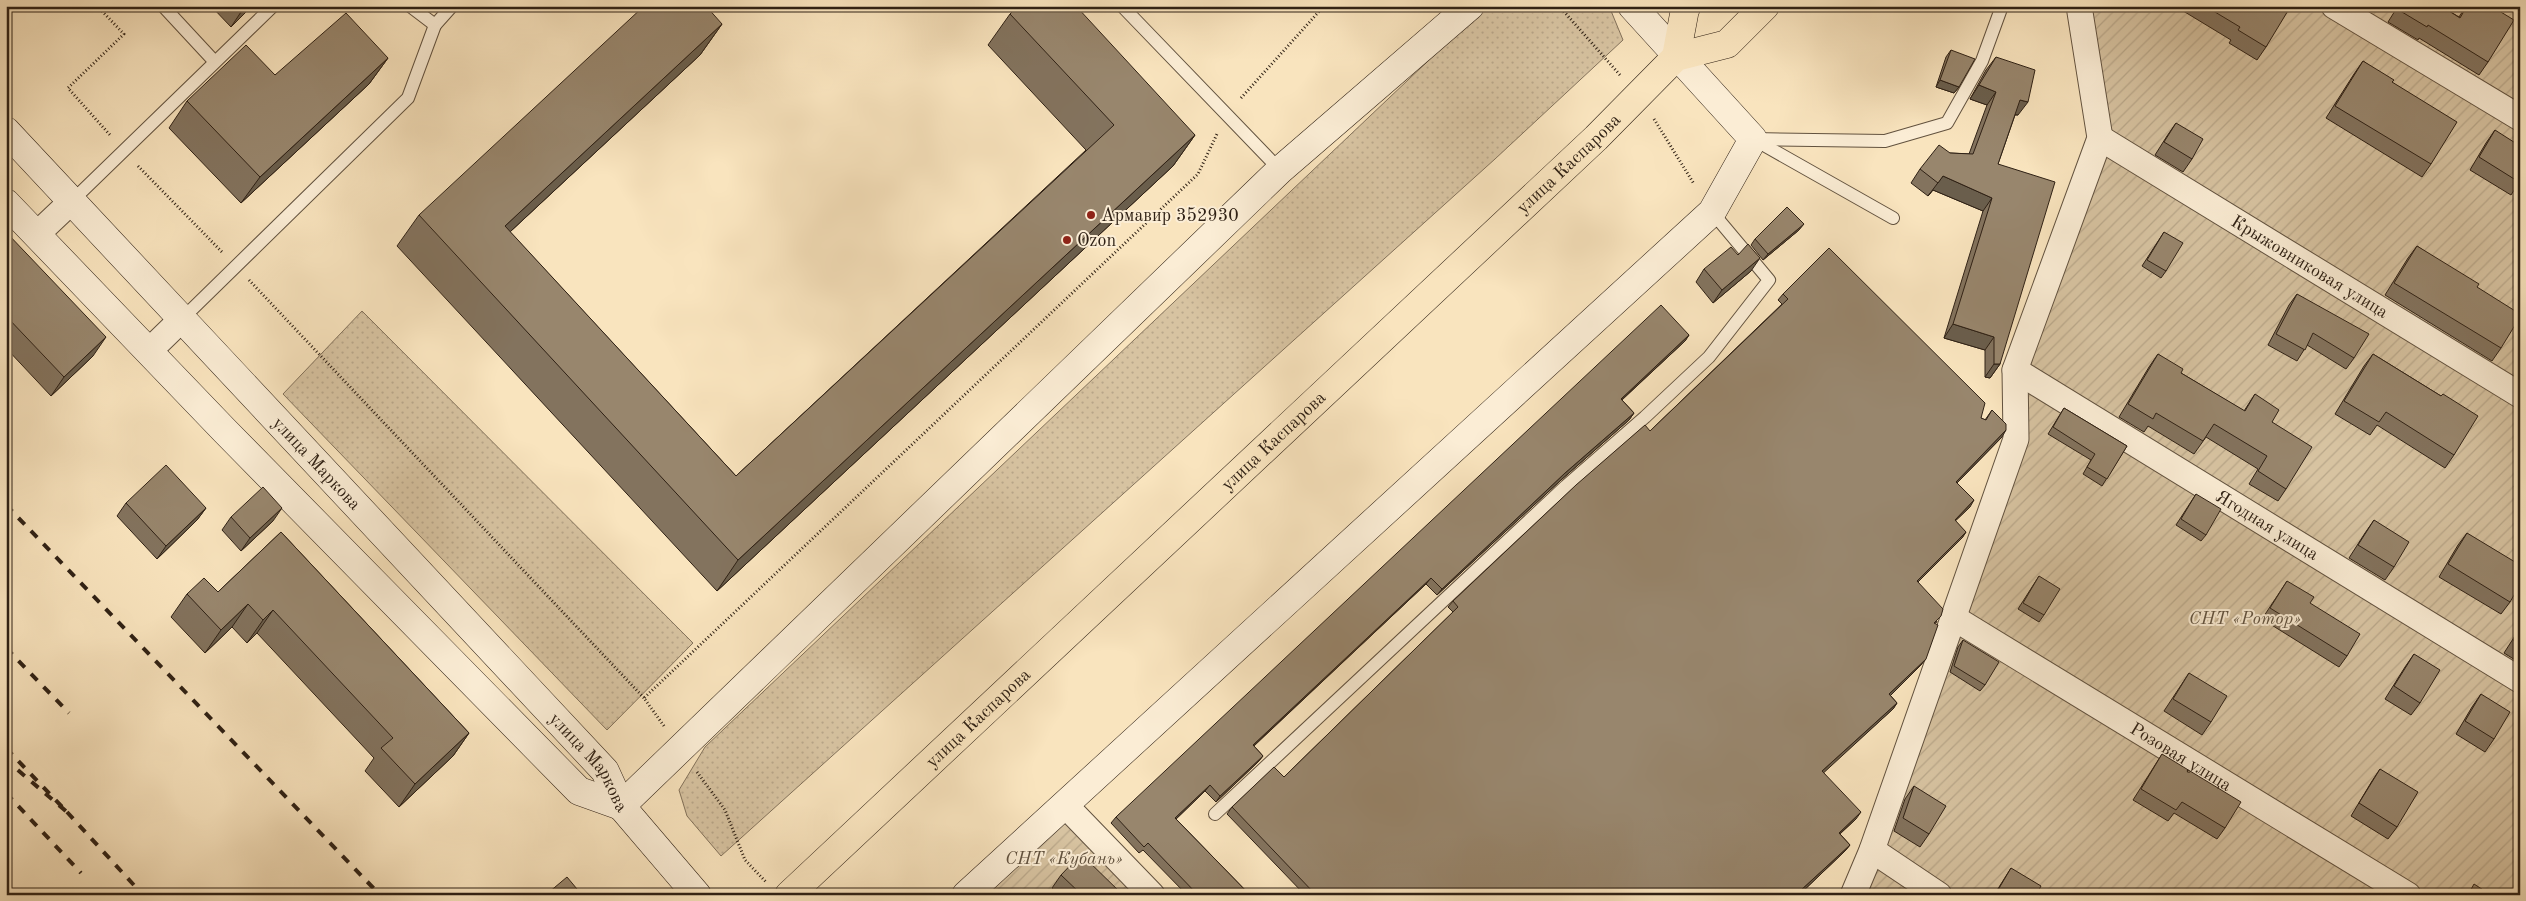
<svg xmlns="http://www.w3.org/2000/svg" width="2526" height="901" font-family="'Old Standard TT',serif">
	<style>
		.grass { fill: url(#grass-dots); stroke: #83725b }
		.garden { fill: url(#garden-furrows); stroke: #83725b }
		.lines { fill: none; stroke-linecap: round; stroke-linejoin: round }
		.service-casing { stroke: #62523f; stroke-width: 14 }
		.minor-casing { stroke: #62523f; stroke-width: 27 }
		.secondary-casing { stroke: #2f2115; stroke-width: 29 }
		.primary-casing { stroke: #2f2115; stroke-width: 29 }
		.path { stroke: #2f2115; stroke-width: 3; stroke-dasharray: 1 2.5; stroke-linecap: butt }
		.service { stroke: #fbedd5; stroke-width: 12 }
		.minor { stroke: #fbedd5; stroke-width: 25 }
		.secondary { stroke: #fbedd5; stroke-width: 28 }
		.primary { stroke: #f9e4be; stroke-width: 28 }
		.rail { stroke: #2f2115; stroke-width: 4; stroke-dasharray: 9 9; stroke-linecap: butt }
		.wall { fill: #83735e; stroke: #2f2115 }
		.shaded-wall { fill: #6a5e4c; stroke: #2f2115 }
		.building { fill: #98866d; stroke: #2f2115 }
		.poi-dot { fill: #8f2418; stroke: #fbedd5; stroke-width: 2 }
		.labels { text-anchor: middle; stroke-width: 4; stroke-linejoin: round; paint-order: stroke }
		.street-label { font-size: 18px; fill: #2f2115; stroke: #fbedd5 }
		.poi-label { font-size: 18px; fill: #2f2115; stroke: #fbedd5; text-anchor: start }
		.park-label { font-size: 18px; font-style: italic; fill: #61523f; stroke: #fbedd5 }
	</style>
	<defs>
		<pattern id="grass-dots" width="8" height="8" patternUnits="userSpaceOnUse" patternTransform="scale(1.25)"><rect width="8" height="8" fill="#d7c3a1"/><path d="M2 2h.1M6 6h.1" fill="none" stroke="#b9a78a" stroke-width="1.8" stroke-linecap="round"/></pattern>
		<pattern id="garden-furrows" width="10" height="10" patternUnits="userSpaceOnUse" patternTransform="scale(1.25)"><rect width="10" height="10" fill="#d7c3a1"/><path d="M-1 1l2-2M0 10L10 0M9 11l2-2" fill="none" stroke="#b9a78a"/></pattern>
	</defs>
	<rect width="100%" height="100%" fill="#f9e4be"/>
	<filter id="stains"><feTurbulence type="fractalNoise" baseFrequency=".004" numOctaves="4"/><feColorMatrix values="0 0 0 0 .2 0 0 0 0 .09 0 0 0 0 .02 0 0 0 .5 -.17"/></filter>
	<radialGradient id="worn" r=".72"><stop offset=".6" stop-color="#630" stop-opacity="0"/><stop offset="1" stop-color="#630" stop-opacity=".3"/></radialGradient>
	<g class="grass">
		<polygon points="1486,6 1609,6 1623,40 1495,159 721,856 687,816 679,790 705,747"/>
		<polygon points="362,311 693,643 607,730 283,394"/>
	</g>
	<g class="garden">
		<polygon points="2079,6 2520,6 2520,895 1853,895 2016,439 2015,370 2100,138"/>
		<polygon points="1066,806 1152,895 966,895"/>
	</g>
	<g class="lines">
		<defs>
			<g id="service">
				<polyline points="163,6 214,61"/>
				<polyline points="410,6 435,25 452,6"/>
				<polyline points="1122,6 1280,170"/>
				<polyline points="1753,139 1885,141 1947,123 1982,61 2002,6"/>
				<polyline points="1755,140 1893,218"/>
				<polyline points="73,200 273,6"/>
				<polyline points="182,319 408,98 435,25"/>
				<polyline points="1215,814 1566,486 1645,417 1709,357 1769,280 1712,212"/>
			</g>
			<g id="minor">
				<polyline points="2334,6 2520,118"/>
				<path id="s1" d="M2100,138L2520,395"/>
				<polyline points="36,235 73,200"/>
				<polyline points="149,351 182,319"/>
				<path id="s2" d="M2015,370L2520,680"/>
				<path id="s3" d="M1954,618L2408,895"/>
				<polyline points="1066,806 1152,895"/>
				<polyline points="1872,850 1939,895"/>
				<polyline points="1853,895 1872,850 2016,439 2015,370 2100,138 2079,6"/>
			</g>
			<g id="secondary">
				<path id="s4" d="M6,131L605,771L621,806L697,895"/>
				<polyline points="6,203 225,431 579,791 621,806"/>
				<polyline points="621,806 1280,170 1470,6"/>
				<polyline points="966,895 1712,212 1753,139 1632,6"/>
			</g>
			<g id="primary">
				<polyline points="1676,57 1685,9 1687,6"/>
				<path id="s5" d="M789,895L1596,138L1676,57L1727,44L1765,6"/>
			</g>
		</defs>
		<use href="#service" class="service-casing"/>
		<use href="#minor" class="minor-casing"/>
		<use href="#secondary" class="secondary-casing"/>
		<use href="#primary" class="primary-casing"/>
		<g class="path">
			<polyline points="97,6 124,34 68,88 110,135"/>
			<polyline points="1559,6 1620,75"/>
			<polyline points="1241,98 1324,6"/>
			<polyline points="1654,119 1694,184"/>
			<polyline points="138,166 222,252"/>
			<polyline points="249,280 644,698"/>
			<polyline points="664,726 644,698 1198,174 1217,134"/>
			<polyline points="697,772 725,810 745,860 766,882"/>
		</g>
		<use href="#service" class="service"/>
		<use href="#minor" class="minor"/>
		<use href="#secondary" class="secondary"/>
		<use href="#primary" class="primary"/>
		<g class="rail">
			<polyline points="6,505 380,895"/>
			<polyline points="6,648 69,713"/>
			<polyline points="6,748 67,812 6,760"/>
			<polyline points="6,793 81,873"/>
			<polyline points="67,812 143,895"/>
		</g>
	</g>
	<g class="wall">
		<polygon points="211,6 252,6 231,27"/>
		<polygon points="2175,6 2285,6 2266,47 2257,60 2229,43 2231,40"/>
		<polygon points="2398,6 2441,6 2459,17 2466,6 2491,6 2488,62 2479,75 2419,38 2418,40 2388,22"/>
		<polygon points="1010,14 1195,135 1173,166 717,591 397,246 419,215 722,24 700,55 510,232 736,476 1086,150 988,45"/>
		<polygon points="1951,50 1959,87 1954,93 1936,87 1946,57"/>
		<polygon points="1996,57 2018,115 2015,115 1998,164 2000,364 1990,378 1985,377 1985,350 1944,338 1983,211 1933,190 1928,196 1911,183 1920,169 1950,153 1969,154 1987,105 1970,99 1986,70"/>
		<polygon points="388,58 369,84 241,203 169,128 187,101 275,75"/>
		<polygon points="2363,61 2392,82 2431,164 2422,177 2326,118 2354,74"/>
		<polygon points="2176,123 2192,159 2183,172 2155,155 2167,136"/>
		<polygon points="2495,130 2520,181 2511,195 2470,170 2486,143"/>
		<polygon points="1799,230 1763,260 1751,245 1755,239"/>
		<polygon points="6,232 93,356 51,396 6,348"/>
		<polygon points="2164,232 2166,271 2161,278 2142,266"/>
		<polygon points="2417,246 2477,287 2501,348 2492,361 2385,295 2408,258"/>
		<polygon points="1704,269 1751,271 1713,303 1696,282"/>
		<polygon points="1783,294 1981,418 1985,420 1992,410 2002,437 1957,483 1970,507 1955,521 1966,532 1962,538 1918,582 1937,622 1935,623 1921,665 1890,695 1897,703 1893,709 1823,772 1856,819 1840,834 1850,845 1845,851 1802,892 1803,893 1802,895 1305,895 1227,814 1232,807 1284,777 1453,612 1448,607 1453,601 1650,431 1782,304 1778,300"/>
		<polygon points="2297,294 2354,358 2346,369 2307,345 2297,361 2268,345 2289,305"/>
		<polygon points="1689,335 1685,341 1622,400 1634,413 1629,420 1561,480 1437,595 1426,584 1254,746 1263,756 1258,762 1216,802 1205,791 1176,819 1250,895 1187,895 1143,850 1139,853 1111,823 1116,817"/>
		<polygon points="2158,354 2181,373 2244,411 2255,394 2272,422 2286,489 2278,501 2249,484 2258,469 2206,437 2194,454 2148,426 2144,432 2119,417 2149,367"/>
		<polygon points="2373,354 2441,396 2454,455 2445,468 2377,425 2370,435 2335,414 2364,366"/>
		<polygon points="2064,408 2127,446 2102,486 2083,474 2091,460 2048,434"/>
		<polygon points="2520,477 2520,490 2514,487"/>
		<polygon points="2196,494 2206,535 2201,541 2176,525"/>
		<polygon points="126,503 206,508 197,520 157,559 117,516"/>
		<polygon points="231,517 273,521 241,551 222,530"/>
		<polygon points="2374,520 2394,567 2385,580 2349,558 2365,533"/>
		<polygon points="281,532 469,733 453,756 399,807 365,771 374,758 257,633 247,643 232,627 205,653 171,617 187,594 218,592"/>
		<polygon points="2467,533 2510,602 2501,614 2439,577 2458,545"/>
		<polygon points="2039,576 2044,615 2039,622 2018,609"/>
		<polygon points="2287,581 2347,656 2339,667 2262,619"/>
		<polygon points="2520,628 2520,663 2504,653"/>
		<polygon points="1963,640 1985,685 1980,691 1950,672 1958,647"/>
		<polygon points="2414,654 2420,703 2411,715 2385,699 2405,667"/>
		<polygon points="2189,673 2211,722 2202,735 2164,711"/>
		<polygon points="2481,694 2494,739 2485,752 2456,734 2472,707"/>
		<polygon points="2162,754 2225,828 2217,839 2174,813 2168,821 2133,800"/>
		<polygon points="2380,769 2397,827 2388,839 2351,816 2372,781"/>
		<polygon points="1914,786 1929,834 1920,847 1894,831 1905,799"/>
		<polygon points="2011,868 2036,895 1994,895"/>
		<polygon points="1061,875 1123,895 1059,895 1052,888"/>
	</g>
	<g class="shaded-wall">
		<polygon points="245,6 252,6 231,27"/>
		<polygon points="722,24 700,55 483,257 505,226"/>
		<polygon points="388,58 369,84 241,203 260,177"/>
		<polygon points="1940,80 1959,87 1954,93 1936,87"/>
		<polygon points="1979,85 1996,92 1987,105 1970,99"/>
		<polygon points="2020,100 2028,102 2018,115 2011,114"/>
		<polygon points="1195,135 1173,166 717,591 738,560"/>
		<polygon points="1943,176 1992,198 1983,211 1933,190 1928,196"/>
		<polygon points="1804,224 1799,230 1763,260 1768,254"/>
		<polygon points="1760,258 1751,271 1713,303 1722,290"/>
		<polygon points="1953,324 1994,337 1985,350 1944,338"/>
		<polygon points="1689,335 1685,341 1616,405 1621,399"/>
		<polygon points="106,337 93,356 51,396 64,377"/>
		<polygon points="1994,364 2000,364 1990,378 1985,377"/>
		<polygon points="1634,413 1629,420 1561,480 1437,595 1442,589 1565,473"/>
		<polygon points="2006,430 2002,437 1952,488 1956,482"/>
		<polygon points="1974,500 1970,507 1950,526 1955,520"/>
		<polygon points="206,508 197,520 157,559 166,546"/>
		<polygon points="282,508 273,521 241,551 250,538"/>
		<polygon points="1966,532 1962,538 1912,588 1917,581"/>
		<polygon points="1431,578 1426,584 1248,751 1253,745"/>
		<polygon points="248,604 232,627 205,653 221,630"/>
		<polygon points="273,610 257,633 247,643 263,620"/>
		<polygon points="1926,659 1921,665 1885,701 1889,694"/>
		<polygon points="1897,703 1893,709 1818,778 1822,771"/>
		<polygon points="469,733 453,756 399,807 415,784"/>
		<polygon points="1263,756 1258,762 1216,802 1220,796"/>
		<polygon points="1210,785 1205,791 1171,824 1175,818"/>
		<polygon points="1861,812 1856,819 1834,839 1839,833"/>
		<polygon points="1850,845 1845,851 1799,895 1801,890"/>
	</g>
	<g class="building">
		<polygon points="644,6 706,6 722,24 505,226 736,476 1114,125 1010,14 1018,6 1076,6 1195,135 738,560 419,215"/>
		<polygon points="2205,6 2285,6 2289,9 2266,47 2238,30 2240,27"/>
		<polygon points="2399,6 2441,6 2460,18 2467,6 2491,6 2514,20 2488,62 2428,25 2427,27 2397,9"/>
		<polygon points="346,13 388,58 260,177 187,101 246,45 275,75"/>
		<polygon points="1951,50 1975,59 1959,87 1940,80"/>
		<polygon points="1996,57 2035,70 2028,102 2020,100 1998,164 2055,182 2000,364 1994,364 1994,337 1953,324 1992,198 1943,176 1938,183 1920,169 1939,145 1950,153 1973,154 1996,92 1979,85"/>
		<polygon points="2363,61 2394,80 2392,82 2457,122 2431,164 2335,106"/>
		<polygon points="2176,123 2203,139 2192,159 2164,142"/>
		<polygon points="2495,130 2520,146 2519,182 2479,157"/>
		<polygon points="1787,207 1804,224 1768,254 1755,239"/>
		<polygon points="6,232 106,337 64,377 6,316"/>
		<polygon points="2164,232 2183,243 2166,271 2147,260"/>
		<polygon points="1748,244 1760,258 1722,290 1704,269 1731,247 1738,255"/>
		<polygon points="2417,246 2479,284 2477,287 2520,314 2520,317 2501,348 2394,283"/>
		<polygon points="1829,248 1985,403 1981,418 1986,420 1992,410 2006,424 2006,430 1956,482 1974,500 1955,520 1966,532 1917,581 1943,609 1941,616 1934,623 1938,625 1926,659 1889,694 1897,703 1822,771 1861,812 1839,833 1850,845 1801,890 1803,893 1801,895 1316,895 1232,807 1274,767 1284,777 1458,607 1453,601 1576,485 1645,425 1650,431 1788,299 1783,294"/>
		<polygon points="2297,294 2369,334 2354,358 2313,333 2305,350 2276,334"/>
		<polygon points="1661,305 1689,335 1621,399 1634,413 1565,473 1442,589 1431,578 1253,745 1263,756 1220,796 1210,785 1175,818 1250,895 1198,895 1148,843 1144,847 1116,817"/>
		<polygon points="2158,354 2183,369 2181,373 2245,411 2255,394 2279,410 2272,422 2312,447 2286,489 2258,471 2267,456 2214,424 2203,441 2156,413 2153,419 2128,404"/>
		<polygon points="2373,354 2441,396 2443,394 2478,416 2454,455 2386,412 2379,422 2344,401"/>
		<polygon points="2064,408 2127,446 2107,479 2087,467 2095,454 2053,427"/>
		<polygon points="166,465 206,508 166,546 126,503"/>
		<polygon points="263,487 282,508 250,538 231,517"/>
		<polygon points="2196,494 2221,509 2206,535 2181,519"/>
		<polygon points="2374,520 2409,542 2394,567 2358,545"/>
		<polygon points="281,532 469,733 415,784 381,748 393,738 273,610 263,620 248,604 221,630 187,594 204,578 218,592"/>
		<polygon points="2467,533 2520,565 2520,585 2510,602 2448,564"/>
		<polygon points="2039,576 2060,589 2044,615 2023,603"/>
		<polygon points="2287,581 2314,597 2310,603 2360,634 2347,656 2270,608"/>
		<polygon points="2520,629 2520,645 2513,640"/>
		<polygon points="1963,640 1999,662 1985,685 1954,666"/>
		<polygon points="2414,654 2440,670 2420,703 2394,686"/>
		<polygon points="2189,673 2227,696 2211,722 2173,699"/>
		<polygon points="2481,694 2510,712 2494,739 2465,721"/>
		<polygon points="2162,754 2241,802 2225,828 2182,802 2176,810 2141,789"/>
		<polygon points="2380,769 2418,792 2397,827 2359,803"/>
		<polygon points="1914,786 1946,806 1929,834 1903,818"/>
		<polygon points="1081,854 1123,895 1082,895 1061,875"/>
		<polygon points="2011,868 2041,886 2036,895 1995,895"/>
		<polygon points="567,877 582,895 550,895 548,893"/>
		<polygon points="2474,884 2491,895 2468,895"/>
		<polygon points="2373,890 2381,895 2370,895"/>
	</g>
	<g class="poi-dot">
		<circle cx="1091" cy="215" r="5"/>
		<circle cx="1067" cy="240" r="5"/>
	</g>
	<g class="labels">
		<g class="street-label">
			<text dy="6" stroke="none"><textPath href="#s5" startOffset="1069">улица Каспарова</textPath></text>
			<text dy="6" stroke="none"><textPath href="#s1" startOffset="246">Крыжовниковая улица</textPath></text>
			<text dy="6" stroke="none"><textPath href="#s5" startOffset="664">улица Каспарова</textPath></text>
			<text dy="6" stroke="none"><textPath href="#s4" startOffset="455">улица Маркова</textPath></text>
			<text dy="6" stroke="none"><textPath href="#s2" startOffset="296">Ягодная улица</textPath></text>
			<text dy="6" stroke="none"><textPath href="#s5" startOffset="259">улица Каспарова</textPath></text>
			<text dy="6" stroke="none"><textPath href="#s4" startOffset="860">улица Маркова</textPath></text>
			<text dy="6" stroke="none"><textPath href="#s3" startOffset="266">Розовая улица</textPath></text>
		</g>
		<g class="poi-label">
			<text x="1101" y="221">Армавир 352930</text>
			<text x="1077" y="246">Ozon</text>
		</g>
		<g class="park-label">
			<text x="2245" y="624">СНТ «Ротор»</text>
			<text x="1064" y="864">СНТ «Кубань»</text>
		</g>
	</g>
	<rect width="2526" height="901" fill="none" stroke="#f9e4be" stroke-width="25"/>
	<rect x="8" y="8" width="2511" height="886" fill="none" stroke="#2f2115" stroke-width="2.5"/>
	<rect x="12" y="12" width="2501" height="876" fill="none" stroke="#2f2115"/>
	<rect width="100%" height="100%" filter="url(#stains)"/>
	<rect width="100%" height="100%" fill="url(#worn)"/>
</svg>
